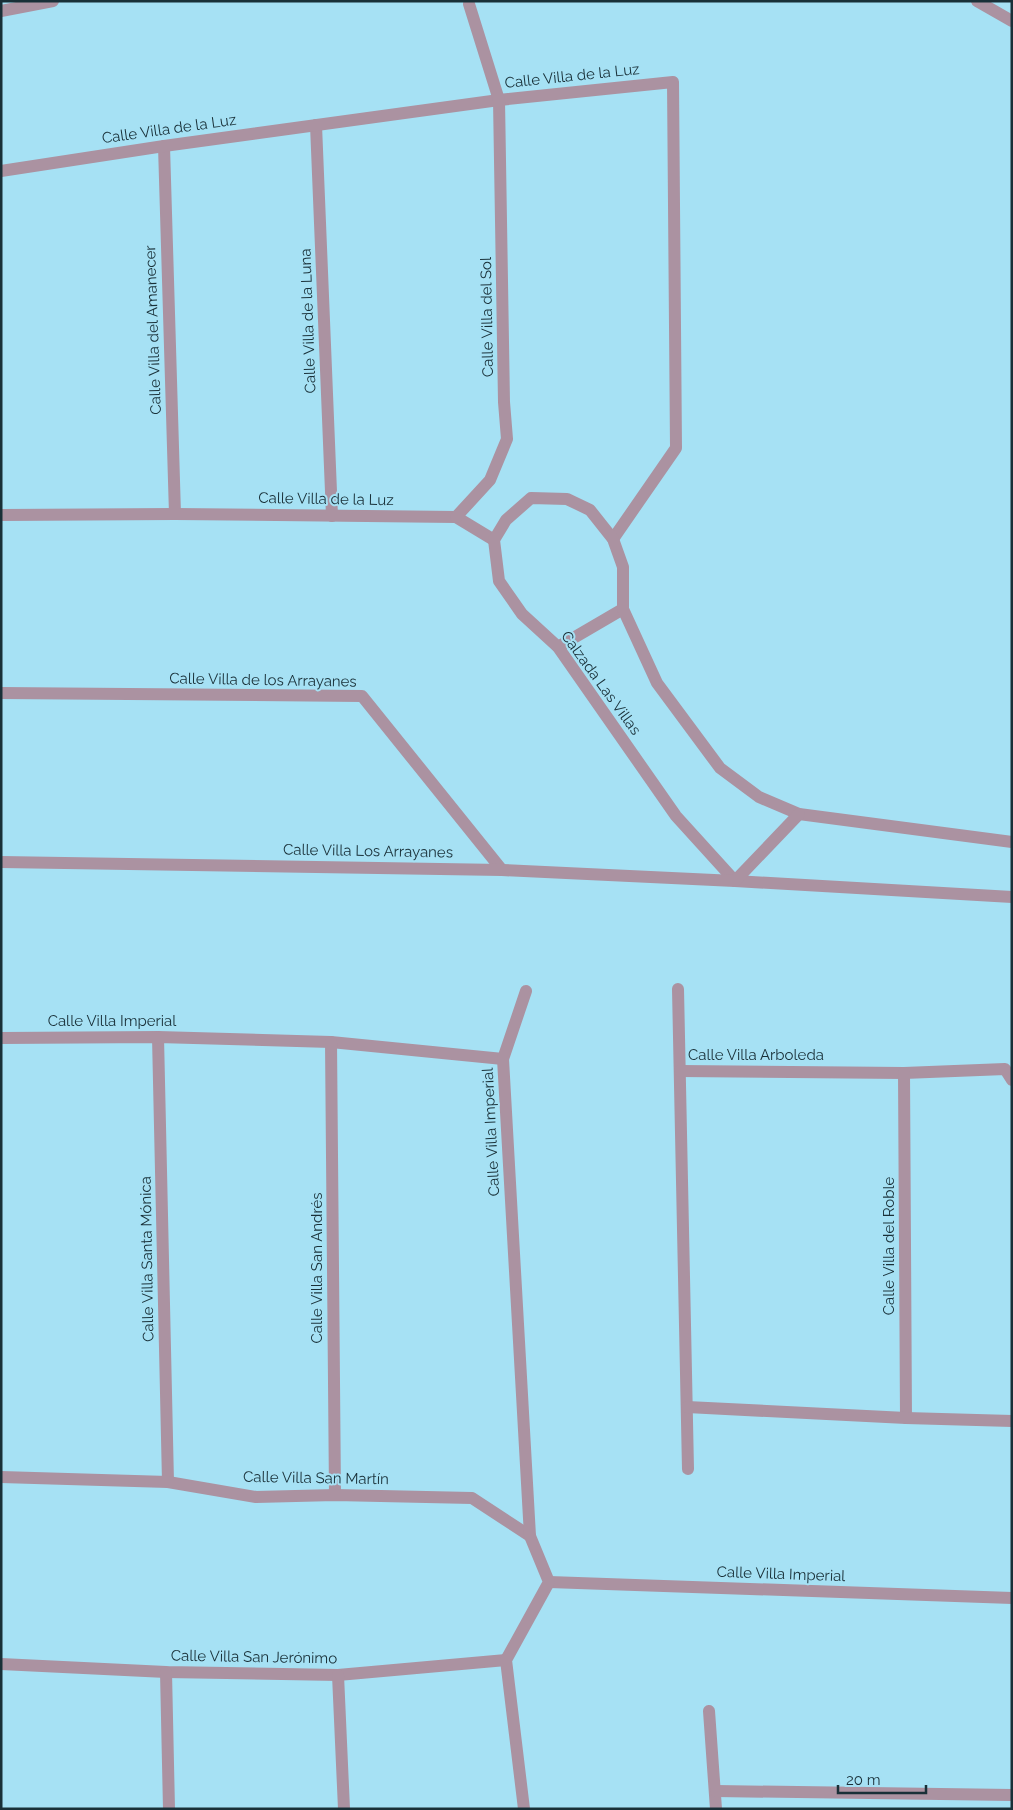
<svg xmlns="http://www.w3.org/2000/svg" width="1013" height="1810" font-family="Raleway,sans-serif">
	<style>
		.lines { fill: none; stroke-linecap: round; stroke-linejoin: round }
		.minor { stroke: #ab92a1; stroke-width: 12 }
		.labels { text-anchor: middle; stroke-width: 4; stroke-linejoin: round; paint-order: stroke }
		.street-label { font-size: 15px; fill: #193038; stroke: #a6e1f4 }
	</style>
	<rect width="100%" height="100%" fill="#a6e1f4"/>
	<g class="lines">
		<g class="minor">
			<polyline points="977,1 1012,21"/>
			<polyline points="1,11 53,1"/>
			<polyline points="316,125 332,516"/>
			<polyline points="164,146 175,514"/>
			<polyline points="1,171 164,146 499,100 673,82 676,448 613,539"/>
			<polyline points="1,515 175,514 456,517 494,540"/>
			<polyline points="456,517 490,480 507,439 504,402 499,100 469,4"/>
			<polyline points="558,647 623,609"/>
			<polyline points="1,693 362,696 502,870"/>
			<polyline points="1012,842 799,814 759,797 720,768 657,683 623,609 623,567 613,539 590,510 567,499 531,498 506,520 494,540 499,581 522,614 558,647 676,816 735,881 1012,897"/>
			<polyline points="1,862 502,870 735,881 799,814"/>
			<polyline points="678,989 688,1469"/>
			<polyline points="158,1037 168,1482"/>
			<polyline points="1,1038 158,1037 331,1042 503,1059"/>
			<polyline points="331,1042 335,1495"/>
			<polyline points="680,1071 904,1073 1005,1069 1012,1080"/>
			<polyline points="904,1073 906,1418"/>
			<polyline points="687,1407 906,1418 1012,1421"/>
			<polyline points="1,1477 168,1482 256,1497 335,1495 472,1498 530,1536"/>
			<polyline points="549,1582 1012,1598"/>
			<polyline points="1,1664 166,1672 338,1675 506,1660"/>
			<polyline points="166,1672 169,1809"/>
			<polyline points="338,1675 344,1809"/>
			<polyline points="709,1711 716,1809"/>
			<polyline points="716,1791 1012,1795"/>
			<polyline points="524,1809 506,1660 549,1582 530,1536 503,1059 526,991"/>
		</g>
	</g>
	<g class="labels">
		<g class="street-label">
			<text transform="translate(572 76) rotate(-6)" y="5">Calle Villa de la Luz</text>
			<text transform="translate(169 129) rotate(-8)" y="5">Calle Villa de la Luz</text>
			<text transform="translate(487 317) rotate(-91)" y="5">Calle Villa del Sol</text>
			<text transform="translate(308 321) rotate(-92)" y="5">Calle Villa de la Luna</text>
			<text transform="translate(153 330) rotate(-92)" y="5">Calle Villa del Amanecer</text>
			<text transform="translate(326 499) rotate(1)" y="5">Calle Villa de la Luz</text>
			<text transform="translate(263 680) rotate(1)" y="5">Calle Villa de los Arrayanes</text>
			<text transform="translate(601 683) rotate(54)" y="5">Calzada Las Villas</text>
			<text transform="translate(368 851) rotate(1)" y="5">Calle Villa Los Arrayanes</text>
			<text x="112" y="1026">Calle Villa Imperial</text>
			<text x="756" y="1060">Calle Villa Arboleda</text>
			<text transform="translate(491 1132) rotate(-93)" y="5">Calle Villa Imperial</text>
			<text transform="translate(889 1246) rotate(-90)" y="5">Calle Villa del Roble</text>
			<text transform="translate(147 1259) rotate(-91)" y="5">Calle Villa Santa Mónica</text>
			<text transform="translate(317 1268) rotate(-90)" y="5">Calle Villa San Andrés</text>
			<text transform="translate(316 1478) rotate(1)" y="5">Calle Villa San Martín</text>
			<text transform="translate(781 1574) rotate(2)" y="5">Calle Villa Imperial</text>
			<text transform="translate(254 1657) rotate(1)" y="5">Calle Villa San Jerónimo</text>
		</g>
	</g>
	<rect width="1013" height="1810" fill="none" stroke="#193038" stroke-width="5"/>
	<path d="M838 1785v8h88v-8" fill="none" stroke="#193038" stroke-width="2.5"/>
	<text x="846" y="1785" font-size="15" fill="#193038" stroke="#a6e1f4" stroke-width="4" paint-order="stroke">20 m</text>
</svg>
